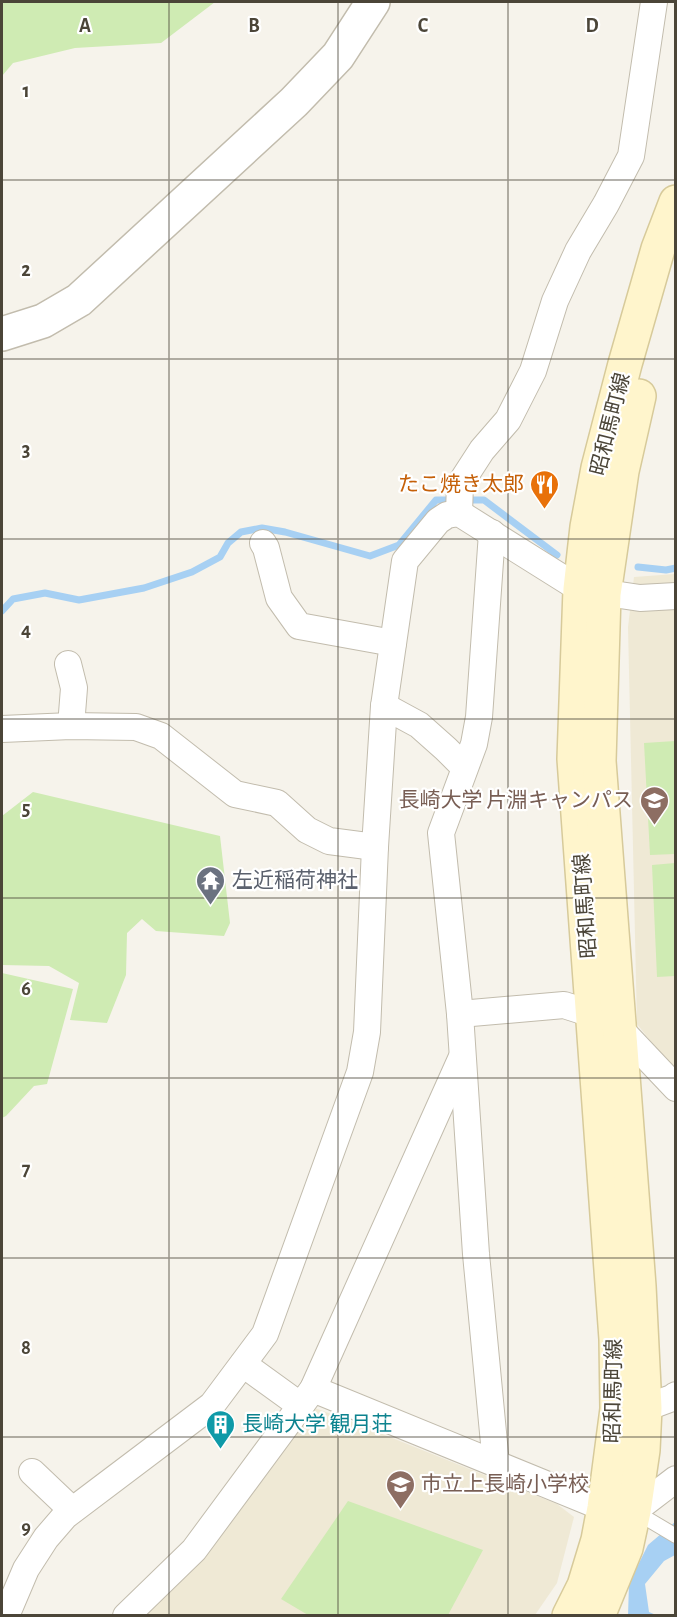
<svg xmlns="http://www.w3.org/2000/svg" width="677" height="1617" font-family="'Alegreya Sans','Noto Sans JP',sans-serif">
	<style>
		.education { fill: #efe9d5 }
		.green { fill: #cfebb3 }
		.water { fill: #a7d0f3 }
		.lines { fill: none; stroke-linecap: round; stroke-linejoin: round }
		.stream { stroke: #a7d0f3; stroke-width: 7 }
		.service-casing { stroke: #c2bcad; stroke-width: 16 }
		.minor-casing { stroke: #c2bcad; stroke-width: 28 }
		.tertiary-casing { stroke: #c2bcad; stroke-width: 36 }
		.secondary-casing { stroke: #d7ca9a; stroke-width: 36 }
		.service { stroke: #fff; stroke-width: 14 }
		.minor { stroke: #fff; stroke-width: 26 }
		.tertiary { stroke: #fff; stroke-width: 33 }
		.secondary { stroke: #fff5cc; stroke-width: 33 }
		.grid { fill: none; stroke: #4b4538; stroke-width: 1.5; stroke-opacity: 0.55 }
		.labels { text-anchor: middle; stroke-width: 4.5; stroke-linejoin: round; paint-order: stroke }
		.street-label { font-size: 21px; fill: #4b4538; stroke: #fff }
		.food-label { font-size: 21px; fill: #c56008; stroke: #fff; text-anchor: end }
		.education-label { font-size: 21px; fill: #785e54; stroke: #fff; text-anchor: end }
		.worship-label { font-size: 21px; fill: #5b616d; stroke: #fff; text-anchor: start }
		.culture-label { font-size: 21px; fill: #0d838f; stroke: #fff; text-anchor: start }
		.grid-label { font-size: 20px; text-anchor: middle; font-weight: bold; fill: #4b4538; stroke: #fff; stroke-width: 4.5; stroke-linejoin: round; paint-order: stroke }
	</style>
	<rect width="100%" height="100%" fill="#f6f3eb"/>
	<g class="education">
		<polygon points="675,574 675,1072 637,1024 628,627 634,577"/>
		<polygon points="312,1407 345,1419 557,1504 574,1517 557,1583 535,1615 137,1616"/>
	</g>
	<g class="green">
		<polygon points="2,2 215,2 161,43 75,48 13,63 2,76"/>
		<polygon points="675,741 675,854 650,855 644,743"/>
		<polygon points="33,792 220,836 230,923 224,936 156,931 142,919 127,933 126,975 107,1023 70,1020 79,983 49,966 2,965 2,816"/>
		<polygon points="675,863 675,976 657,977 652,865"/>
		<polygon points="2,973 73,989 47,1084 34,1086 6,1116 2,1118"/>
		<polygon points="348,1501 483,1550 448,1615 308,1615 281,1599"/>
	</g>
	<polygon class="water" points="675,1522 675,1555 664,1561 645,1584 649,1612 656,1615 628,1616 629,1583 648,1545"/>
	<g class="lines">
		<g class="stream">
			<polyline points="638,567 666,570 676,568"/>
			<polyline points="2,611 13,599 45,593 79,600 144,588 192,572 220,557 228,543 241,532 262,528 285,532 370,556 399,545 436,500 484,500 557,555"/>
		</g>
		<defs>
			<polyline id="service" points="634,1511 676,1536"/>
			<g id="minor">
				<polyline points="459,513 460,484 482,450 508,420 533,371 555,301 578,251 606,204 631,156 654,2"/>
				<polyline points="492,533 479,717 474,744 441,833 460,1014 476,1254 496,1464"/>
				<polyline points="263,543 266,548 279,598 299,626 393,643"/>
				<polyline points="68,664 74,688 71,726"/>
				<polyline points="384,706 419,725 446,749 464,767"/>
				<polyline points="2,729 71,726 136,727 161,736 235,794 277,803 307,830 329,841 375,847"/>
				<polyline points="460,1014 564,1005 592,1014 621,1030 676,1088"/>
				<polyline points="243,1364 301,1406"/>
				<polyline points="313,1389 604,1508 634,1511 676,1479"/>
				<polyline points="629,1408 645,1408 672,1398 676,1395"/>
				<polyline points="32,1472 72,1510"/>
				<polyline points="6,1616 26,1569 46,1538 65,1516 212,1405 265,1334 360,1072 367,1032 375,847 384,706 405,561 438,521 447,515 459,513 580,589 640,598 676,596"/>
				<polyline points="126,1616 194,1550 313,1389 461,1059"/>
			</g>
			<polyline id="tertiary" points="2,334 43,321 79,300 294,102 338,56 373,2"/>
			<g id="secondary">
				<polyline points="569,1616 584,1586 598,1540 604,1508 617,1409 616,1339 574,759 580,589 587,527 598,468 625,364 658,249 676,202"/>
				<polyline points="598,1616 626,1548 634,1511 643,1450 645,1408 639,1286 599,761 604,594 622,471 639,396"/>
			</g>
		</defs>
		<use href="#service" class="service-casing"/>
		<use href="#minor" class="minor-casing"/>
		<use href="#tertiary" class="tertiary-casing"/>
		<use href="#secondary" class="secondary-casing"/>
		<use href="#service" class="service"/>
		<use href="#minor" class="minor"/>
		<use href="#tertiary" class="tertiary"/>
		<use href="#secondary" class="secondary"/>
	</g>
	<path class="grid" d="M169,2V1616M338,2V1616M508,2V1616M2,180H676M2,359H676M2,539H676M2,719H676M2,898H676M2,1078H676M2,1258H676M2,1437H676"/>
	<defs>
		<symbol id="restaurant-pin" viewBox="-11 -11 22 30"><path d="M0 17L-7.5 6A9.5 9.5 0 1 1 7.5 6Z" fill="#e8710a" stroke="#fff"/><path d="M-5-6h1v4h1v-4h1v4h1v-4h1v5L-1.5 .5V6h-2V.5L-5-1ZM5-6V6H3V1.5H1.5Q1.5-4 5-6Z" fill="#fff"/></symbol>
		<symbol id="university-pin" viewBox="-11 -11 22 30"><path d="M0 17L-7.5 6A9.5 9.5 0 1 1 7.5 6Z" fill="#8d6e63" stroke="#fff"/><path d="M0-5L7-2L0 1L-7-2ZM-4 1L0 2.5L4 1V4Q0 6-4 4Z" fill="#fff"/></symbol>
		<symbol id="temple-pin" viewBox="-11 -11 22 30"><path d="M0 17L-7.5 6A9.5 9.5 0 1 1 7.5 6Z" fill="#6b7280" stroke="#fff"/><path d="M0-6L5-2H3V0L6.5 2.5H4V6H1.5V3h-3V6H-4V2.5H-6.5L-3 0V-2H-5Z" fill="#fff"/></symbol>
		<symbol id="building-pin" viewBox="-11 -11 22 30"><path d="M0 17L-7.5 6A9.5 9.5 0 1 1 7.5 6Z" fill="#0f9aa8" stroke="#fff"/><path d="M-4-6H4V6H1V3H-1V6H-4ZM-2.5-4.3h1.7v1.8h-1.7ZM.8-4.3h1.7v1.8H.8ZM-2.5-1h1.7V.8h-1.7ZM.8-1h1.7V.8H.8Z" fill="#fff"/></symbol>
		<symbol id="school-pin" viewBox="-11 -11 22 30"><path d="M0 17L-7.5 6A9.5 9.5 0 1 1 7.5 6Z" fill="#8d6e63" stroke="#fff"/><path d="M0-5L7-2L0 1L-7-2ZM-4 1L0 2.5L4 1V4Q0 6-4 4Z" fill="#fff"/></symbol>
	</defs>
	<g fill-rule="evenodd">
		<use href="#restaurant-pin" x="528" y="468" width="33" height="45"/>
		<use href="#university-pin" x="638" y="784" width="33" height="45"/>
		<use href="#temple-pin" x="194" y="864" width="33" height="45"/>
		<use href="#building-pin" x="204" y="1408" width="33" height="45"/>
		<use href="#school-pin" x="384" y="1468" width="33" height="45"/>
	</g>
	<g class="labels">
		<g class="street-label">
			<text transform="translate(610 424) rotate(-76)" y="7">昭和馬町線</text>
			<text transform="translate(585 906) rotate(-94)" y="7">昭和馬町線</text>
			<text transform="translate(613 1391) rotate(-89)" y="7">昭和馬町線</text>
		</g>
		<g class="food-label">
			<text x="524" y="491">たこ焼き太郎</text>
		</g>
		<g class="education-label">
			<text x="633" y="807">長崎大学 片淵キャンパス</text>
			<text x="421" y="1491" text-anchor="start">市立上長崎小学校</text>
		</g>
		<g class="worship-label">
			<text x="232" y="887">左近稲荷神社</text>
		</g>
		<g class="culture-label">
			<text x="242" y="1431">長崎大学 観月荘</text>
		</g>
	</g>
	<g class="grid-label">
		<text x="85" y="32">A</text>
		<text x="254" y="32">B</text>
		<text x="423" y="32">C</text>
		<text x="592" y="32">D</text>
		<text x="26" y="97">1</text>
		<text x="26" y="276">2</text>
		<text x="26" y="456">3</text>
		<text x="26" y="636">4</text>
		<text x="26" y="815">5</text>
		<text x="26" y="995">6</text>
		<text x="26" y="1175">7</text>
		<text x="26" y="1354">8</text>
		<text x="26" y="1534">9</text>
	</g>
	<rect width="677" height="1617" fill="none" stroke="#4b4538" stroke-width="6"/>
</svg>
